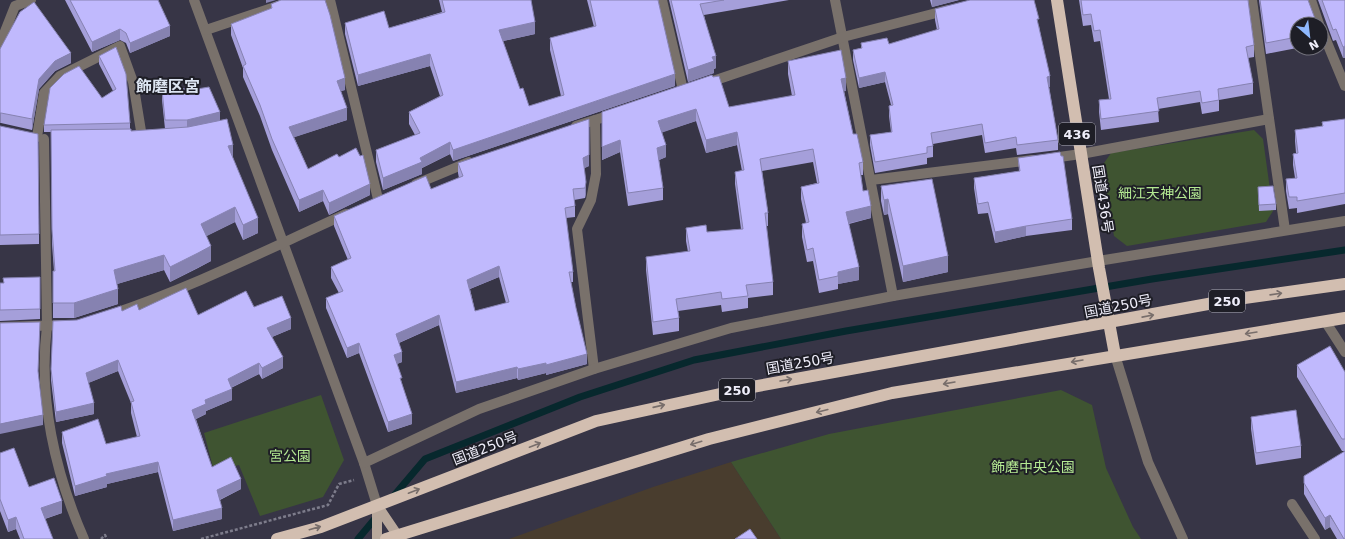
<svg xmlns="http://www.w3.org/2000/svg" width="1345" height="539" font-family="'DejaVu Sans','Noto Sans JP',sans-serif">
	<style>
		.commercial { fill: #493d2e }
		.green { fill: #3f5431 }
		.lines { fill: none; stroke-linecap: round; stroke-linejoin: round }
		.stream { stroke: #07282d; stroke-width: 7 }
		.path { stroke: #7d7c8b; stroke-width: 2.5; stroke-dasharray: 3 2; stroke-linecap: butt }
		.minor { stroke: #79716b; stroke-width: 10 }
		.major { stroke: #b9a99c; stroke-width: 10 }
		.highway { stroke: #d2beb0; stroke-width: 12 }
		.wall { fill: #a59fda; fill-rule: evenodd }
		.shaded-wall { fill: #8682b1 }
		.building { fill: #c0b9fd; stroke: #8682b1; fill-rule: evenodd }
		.oneway { stroke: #786e6b }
		.labels { text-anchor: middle; stroke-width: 4; stroke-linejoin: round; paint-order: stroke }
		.shield { fill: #1e1e26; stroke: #b0b0ba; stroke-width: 1 }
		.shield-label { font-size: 13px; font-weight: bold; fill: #efeefa }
		.park-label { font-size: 14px; fill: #b4e992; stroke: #1e1e26 }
		.street-label { font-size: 14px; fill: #efeefa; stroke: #1e1e26 }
		.quarter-label { font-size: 16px; font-weight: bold; fill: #dde5f2; stroke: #1e1e26 }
	</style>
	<rect width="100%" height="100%" fill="#373546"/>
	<polygon class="commercial" points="731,462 781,539 509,539 653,487"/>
	<g class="green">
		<polygon points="1254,130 1263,139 1273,211 1266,222 1127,246 1114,236 1102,166 1111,153"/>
		<polygon points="1061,390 1092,405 1106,468 1133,527 1141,539 781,539 731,462 829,434"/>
		<polygon points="321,395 344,460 323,497 260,516 239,465 214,471 204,433"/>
	</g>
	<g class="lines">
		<g class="stream">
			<polyline points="392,498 425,459 580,397 694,360 846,331 1152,279 1345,250"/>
			<polyline points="358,539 378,515"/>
		</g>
		<g class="path">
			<polyline points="101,539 105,535 107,539"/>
			<polyline points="201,539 328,505 339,484 354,480"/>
		</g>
		<g class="minor">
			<polyline points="194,0 364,463 377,505"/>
			<polyline points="330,0 378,199"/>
			<polyline points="662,0 683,90"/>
			<polyline points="835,0 893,296"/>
			<polyline points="1252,0 1285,230"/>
			<polyline points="1311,0 1319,24"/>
			<polyline points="1321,28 1345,86"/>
			<polyline points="206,30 296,0"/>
			<polyline points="0,44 15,6 31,0"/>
			<polyline points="707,83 843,37 948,10"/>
			<polyline points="576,126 614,114"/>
			<polyline points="37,137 44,93 60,76 120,46 133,82 142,137"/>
			<path d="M44,139L47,326C38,398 55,473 84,539"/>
			<polyline points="1052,158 1081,154 1269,119"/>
			<polyline points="871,180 1032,160"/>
			<polyline points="416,184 469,162"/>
			<path d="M109,315C191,288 268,249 346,214"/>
			<polyline points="1325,321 1345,352"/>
			<polyline points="0,327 66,325"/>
			<polyline points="1115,355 1148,462 1183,539"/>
			<polyline points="594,369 577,229 591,200 596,174 595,120"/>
			<polyline points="364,463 479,409 594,369 731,328 893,296 1098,261 1345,221"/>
			<polyline points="1292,504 1315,539"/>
		</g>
		<g class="major">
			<polyline points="377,505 400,539"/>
			<polyline points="377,505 377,539"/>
		</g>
		<g class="highway">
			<polyline points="1057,0 1099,268 1115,355"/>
			<polyline points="277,539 321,527 596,421 752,387 1230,300 1345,284"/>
			<polyline points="386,539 709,439 892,393 1345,318"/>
		</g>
	</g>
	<g class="wall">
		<polygon points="65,0 158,0 170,36 130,53 126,43 120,40 92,52"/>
		<polygon points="439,0 531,0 535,34 503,41 520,89 529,106 561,96 550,50 550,38 594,27 587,0 658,0 675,86 453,161 450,154 422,168 422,174 383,190 376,162 376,150 415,135 409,124 409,112 440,96 430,66 358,86 345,34 345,23 389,28 442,12"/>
		<polygon points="669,0 789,0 704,15 716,68 714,69 714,73 688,82"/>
		<polygon points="930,0 959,0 932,7"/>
		<polygon points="1079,0 1248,0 1254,45 1254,57 1248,58 1253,83 1253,94 1219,100 1219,111 1202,114 1200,102 1158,109 1159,122 1101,130 1099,112 1099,100 1109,99 1100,41 1094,42 1091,25 1083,26"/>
		<polygon points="1259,0 1308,0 1297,24 1297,48 1266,54"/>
		<polygon points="1318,0 1345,0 1345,58 1343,58 1336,40 1333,41"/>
		<polygon points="271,4 345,90 341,91 347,120 294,137 308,169 339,157 370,195 329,215 323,201 299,212 272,150 260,116 243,77 243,68 231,35 231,24 271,9"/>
		<polygon points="935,9 1039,26 1050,87 1049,87 1058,140 1058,150 1017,155 1016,148 985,153 982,135 933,144 933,157 927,158 927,164 875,173 870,145 870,135 891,132 889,116 889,106 891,105 885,82 859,88 853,60 853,50 861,48 861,43 889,44 937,30 935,20"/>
		<polygon points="116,47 130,123 130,129 131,131 165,129 162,100 162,90 191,90 220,120 233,158 258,233 243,240 235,222 206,236 211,261 198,268 170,282 164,270 117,284 118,304 74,318 53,318 53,271 54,271 52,244 51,132 44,132 44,125 102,98 113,91 99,64 99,56"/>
		<polygon points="0,49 71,63 55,71 39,89 32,130 1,123"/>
		<polygon points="788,61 846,91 844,91 853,134 863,162 863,175 861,175 863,191 871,218 849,224 859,280 838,284 838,289 819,293 813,261 807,262 802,237 802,224 806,223 801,199 801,187 817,183 813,162 762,171 768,213 768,226 766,226 773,282 773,295 748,298 748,308 722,312 721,305 678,311 679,318 679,331 653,335 646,270 646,257 688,252 686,241 686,228 707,232 741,229 735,184 735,172 742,171 737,145 706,153 696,121 662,132 666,157 659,160 663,188 663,200 628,206 620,152 602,160 602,112 713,77 729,107 792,96 788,74"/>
		<polygon points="1345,119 1345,204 1297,213 1297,208 1289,209 1286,191 1286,179 1295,178 1293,165 1293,154 1296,153 1295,141 1295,130 1322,126 1322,122"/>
		<polygon points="0,126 39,234 39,244 0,245"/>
		<polygon points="1018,158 1072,219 1072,230 1026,236 995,243 988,213 978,214 974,188 974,178 1019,171"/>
		<path d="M458,163L589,166L584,168L586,193L585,198L574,200L575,206V217L566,218L573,272V282H571L576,308L587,364L546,375V373L518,380L517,378L456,393L439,325L399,343L402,362L397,364L412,424L388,432L359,353L347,358L326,308V298L339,293L331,278V267L348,260L334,226V216L431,189L459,178L458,173ZM499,277L506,303L475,311L470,289Z"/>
		<polygon points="881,186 948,272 903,282 888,214 884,215 881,201"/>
		<polygon points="1258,187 1276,204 1276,210 1259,211"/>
		<polygon points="40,277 40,319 0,321 0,283 3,283"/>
		<polygon points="254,307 291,329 272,337 283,368 262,379 259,374 231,388 232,400 206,411 206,414 196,419 212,467 241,489 220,500 222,519 173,531 158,472 107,484 107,487 75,496 62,443 62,432 106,444 137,437 131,413 131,403 118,371 88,383 94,414 56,422 51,380 51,369 77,320 122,311 139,310 198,315"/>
		<polygon points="1297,365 1345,372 1345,451 1342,451 1297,377"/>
		<polygon points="1251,417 1301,446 1301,458 1256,465 1251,429"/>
		<polygon points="0,453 29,487 62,513 45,519 53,539 20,539 16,529 8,532 0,511"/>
		<polygon points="1304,476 1345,539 1337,539 1330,527 1325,530 1304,494"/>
	</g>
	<g class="shaded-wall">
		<polygon points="266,0 276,0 266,3"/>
		<polygon points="932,0 959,0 932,7"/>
		<polygon points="535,22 535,34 499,42 499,30"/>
		<polygon points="170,26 170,36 130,53 130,43"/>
		<polygon points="120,29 120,40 92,52 92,42"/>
		<polygon points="1345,46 1345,58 1343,58 1343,47"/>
		<polygon points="71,53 71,63 55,71 39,89 32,130 32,119 39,79 55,61"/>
		<polygon points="430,54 430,66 358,86 358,75"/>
		<polygon points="716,56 716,68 714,69 714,73 688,82 688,70 712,57"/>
		<polygon points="885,72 885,82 859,88 859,78"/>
		<polygon points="675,74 675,86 453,161 453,150"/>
		<polygon points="1050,76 1050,87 1047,87 1047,77"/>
		<polygon points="345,78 345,90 337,92 337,81"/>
		<polygon points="846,78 846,91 841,92 841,79"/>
		<polygon points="347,108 347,120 289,139 289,127"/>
		<polygon points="696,109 696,121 658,134 658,121"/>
		<polygon points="220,112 220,122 187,130 187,120"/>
		<rect x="0" y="113" width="1" height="10"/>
		<polygon points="737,132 737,145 706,153 706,140"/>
		<polygon points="620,140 620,152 602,160 602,147"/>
		<polygon points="450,142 450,154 422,168 422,174 383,190 383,178 420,158"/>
		<polygon points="233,145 233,160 228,146"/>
		<polygon points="666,145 666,157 657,161 657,148"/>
		<polygon points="589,155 589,166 583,169 583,158"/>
		<polygon points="586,182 586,193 585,198 585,188"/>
		<polygon points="370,184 370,195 329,215 329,203"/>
		<polygon points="323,190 323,201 299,212 299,200"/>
		<polygon points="888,199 888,214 884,215 884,200"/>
		<polygon points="871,206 871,218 846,224 846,212"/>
		<polygon points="235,207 235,222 201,239 201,224"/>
		<polygon points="258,218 258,233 243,240 243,225"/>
		<polygon points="1026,226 1026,236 995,243 995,232"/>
		<polygon points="211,246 211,261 170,282 170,267"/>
		<polygon points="164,255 164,270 114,285 114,270"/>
		<polygon points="948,256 948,272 903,282 903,266"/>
		<polygon points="499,266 499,277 467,290 467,280"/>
		<polygon points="859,267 859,280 838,284 838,272"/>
		<polygon points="118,289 118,304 74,318 74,303"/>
		<polygon points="439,315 439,325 396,344 396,334"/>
		<polygon points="291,318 291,329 267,339 267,328"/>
		<polygon points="359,343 359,353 347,358 347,348"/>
		<polygon points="402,352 402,362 394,365 394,355"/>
		<polygon points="587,354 587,364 546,375 546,365"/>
		<polygon points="283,357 283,368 262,379 262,368"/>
		<polygon points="118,360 118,371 86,384 86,373"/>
		<polygon points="259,363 259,374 228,389 228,379"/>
		<polygon points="546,363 546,373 518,380 518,369"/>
		<polygon points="517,367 517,378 456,393 456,382"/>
		<polygon points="232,389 232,400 206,411 206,414 192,421 192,410 205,400"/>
		<polygon points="94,403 94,414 56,422 56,412"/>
		<polygon points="412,414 412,424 388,432 388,422"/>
		<polygon points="43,415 43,425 0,434 0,424"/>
		<polygon points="158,462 158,472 107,484 107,487 75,496 75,486 106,474"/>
		<polygon points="241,479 241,489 217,501 217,490"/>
		<polygon points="62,501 62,513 41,520 41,508"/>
		<polygon points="222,508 222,519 173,531 173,520"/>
		<polygon points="1330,515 1330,527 1325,530 1325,518"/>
		<polygon points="16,517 16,529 8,532 8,520"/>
	</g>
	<g class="building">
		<polygon points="70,0 158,0 170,26 130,43 126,33 120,29 92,42"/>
		<polygon points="281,0 325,0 330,15 345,78 337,81 347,108 289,127 308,169 337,154 339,157 356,148 360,156 363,155 370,184 329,203 323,190 299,200 272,139 260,105 243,66 246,64 231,24 272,8 271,4"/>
		<polygon points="442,0 531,0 535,22 499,30 520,89 523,88 529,106 564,95 550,38 596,26 590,0 658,0 675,74 453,150 450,142 420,158 422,162 383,178 376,150 420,133 409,112 443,95 430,54 358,75 345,23 384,11 389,28 445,12"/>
		<polygon points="671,0 724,0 700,4 716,56 712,57 714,61 688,70"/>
		<polygon points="970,0 1034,0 1039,19 1037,19 1050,76 1047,77 1058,140 1017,145 1016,137 985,143 982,124 931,133 933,146 927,147 927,153 875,162 870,135 892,132 889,106 893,105 885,72 859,78 853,50 862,48 861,43 887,38 889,44 939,29 935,9"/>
		<polygon points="1081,0 1248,0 1254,45 1246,47 1253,83 1218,89 1219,100 1202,103 1200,91 1157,98 1159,111 1101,119 1099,100 1111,99 1100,30 1094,31 1091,14 1083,15"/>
		<polygon points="1260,0 1308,0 1317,24 1297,24 1297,37 1266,43"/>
		<polygon points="1322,0 1345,0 1345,46 1343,47 1336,29 1333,30"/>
		<polygon points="34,2 71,53 55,61 39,79 32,119 1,113 0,113 0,49 20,12"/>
		<polygon points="116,47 126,74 130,123 44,125 50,88 64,74 79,66 102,98 116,89 99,56"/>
		<polygon points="841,50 846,78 841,79 853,134 857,134 863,162 859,163 863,191 868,190 871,206 846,212 859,267 838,272 838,276 819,280 813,248 807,250 802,224 809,222 801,187 819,183 813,149 760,159 768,213 765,213 773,282 746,285 748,296 722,299 721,292 676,299 679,318 653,322 646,257 690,251 686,228 706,225 707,232 743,229 735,172 744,170 737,132 706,140 696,109 658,121 666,145 657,148 663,188 628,193 620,140 602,147 602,112 712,75 713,77 719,76 729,107 795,95 788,61"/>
		<polygon points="209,87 220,112 187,120 165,120 162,90 191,88 191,90"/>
		<polygon points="227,119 233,145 228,146 258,218 243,225 235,207 201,224 211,246 198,253 170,267 164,255 114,270 118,289 74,303 53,303 53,271 55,271 52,229 51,130 131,129 131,131 188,127"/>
		<path d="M589,119V155L583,158L586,182L585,188L573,189L575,206L565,208L573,272H569L576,308L587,354L546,365V363L518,369L517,367L456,382L439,315L396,334L402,352L394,355L402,378H400L412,414L388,422L359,343L347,348L326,298L343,291L331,267L351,258L334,216L426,176L431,189L463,176L458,163ZM499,266L509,302L475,311L467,280Z"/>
		<polygon points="1345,119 1345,193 1297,201 1297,197 1289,197 1286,179 1297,178 1293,154 1298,153 1295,130 1323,126 1322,122"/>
		<polygon points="0,126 38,134 39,234 0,235"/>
		<polygon points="1060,152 1061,156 1063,156 1072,219 1026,226 995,232 988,202 978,204 974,178 1020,171 1018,158"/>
		<polygon points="932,179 948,256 903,266 888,199 884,200 881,186"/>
		<polygon points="1273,186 1276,204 1259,205 1258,187"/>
		<polygon points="40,277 40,309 0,310 0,283 4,283 3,278"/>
		<polygon points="186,288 198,315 246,291 254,307 282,296 291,318 267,328 283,357 262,368 259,363 228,379 232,389 205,400 206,404 192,410 212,467 231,457 241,479 217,490 222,508 173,520 158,462 106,474 107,476 75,486 62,432 98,419 106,444 140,436 131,402 134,401 118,360 86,373 94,403 56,412 51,369 53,321 77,320 121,306 122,311 137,304 139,310"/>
		<polygon points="40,322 38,371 43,415 0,424 0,323"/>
		<polygon points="1330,346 1345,372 1345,439 1342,439 1297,365"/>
		<polygon points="1296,410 1301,446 1256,453 1251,417"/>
		<polygon points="14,448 29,487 54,478 62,501 41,508 53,539 24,539 16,517 8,520 0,499 0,453"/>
		<polygon points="1345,451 1345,539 1344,539 1330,515 1325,518 1304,483 1304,476"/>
		<polygon points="750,529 757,539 735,539"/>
	</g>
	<defs><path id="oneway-shaft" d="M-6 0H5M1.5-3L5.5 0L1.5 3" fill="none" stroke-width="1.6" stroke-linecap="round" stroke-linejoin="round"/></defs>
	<g class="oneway">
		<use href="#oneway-shaft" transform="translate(1276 294) rotate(-8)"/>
		<use href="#oneway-shaft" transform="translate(1148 316) rotate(-11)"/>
		<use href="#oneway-shaft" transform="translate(1251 333) rotate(171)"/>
		<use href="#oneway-shaft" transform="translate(1077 361) rotate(170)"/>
		<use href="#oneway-shaft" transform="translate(786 380) rotate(-10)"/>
		<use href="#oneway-shaft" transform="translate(949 383) rotate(170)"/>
		<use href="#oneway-shaft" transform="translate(659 406) rotate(-13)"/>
		<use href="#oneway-shaft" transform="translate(822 411) rotate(166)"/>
		<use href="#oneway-shaft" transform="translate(696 443) rotate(163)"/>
		<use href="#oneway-shaft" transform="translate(535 445) rotate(-21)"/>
		<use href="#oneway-shaft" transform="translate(414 491) rotate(-21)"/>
		<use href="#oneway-shaft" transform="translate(315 528) rotate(-16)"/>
	</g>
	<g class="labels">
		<g class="shield">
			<rect x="1059" y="123" width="36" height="22" rx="3"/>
			<rect x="1209" y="290" width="36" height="22" rx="3"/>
			<rect x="719" y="379" width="36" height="22" rx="3"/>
		</g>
		<g class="shield-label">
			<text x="1077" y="139">436</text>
			<text x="1227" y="306">250</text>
			<text x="737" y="395">250</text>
		</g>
		<g class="park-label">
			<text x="1160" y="198">細江天神公園</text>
			<text x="290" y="461">宮公園</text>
			<text x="1033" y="472">飾磨中央公園</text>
		</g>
		<g class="street-label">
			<text transform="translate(1103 199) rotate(81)" y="5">国道436号</text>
			<text transform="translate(1118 306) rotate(-11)" y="5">国道250号</text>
			<text transform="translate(800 363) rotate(-10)" y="5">国道250号</text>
			<text transform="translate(485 448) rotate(-21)" y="5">国道250号</text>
		</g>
		<g class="quarter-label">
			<text x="168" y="92">飾磨区宮</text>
		</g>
	</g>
	<g transform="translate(1309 36) rotate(152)"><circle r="19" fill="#1e1e26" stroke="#72717b"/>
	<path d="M0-3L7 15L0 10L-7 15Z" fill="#8fb8fd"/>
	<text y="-6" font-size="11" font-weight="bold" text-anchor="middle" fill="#efeefa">N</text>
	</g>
</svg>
